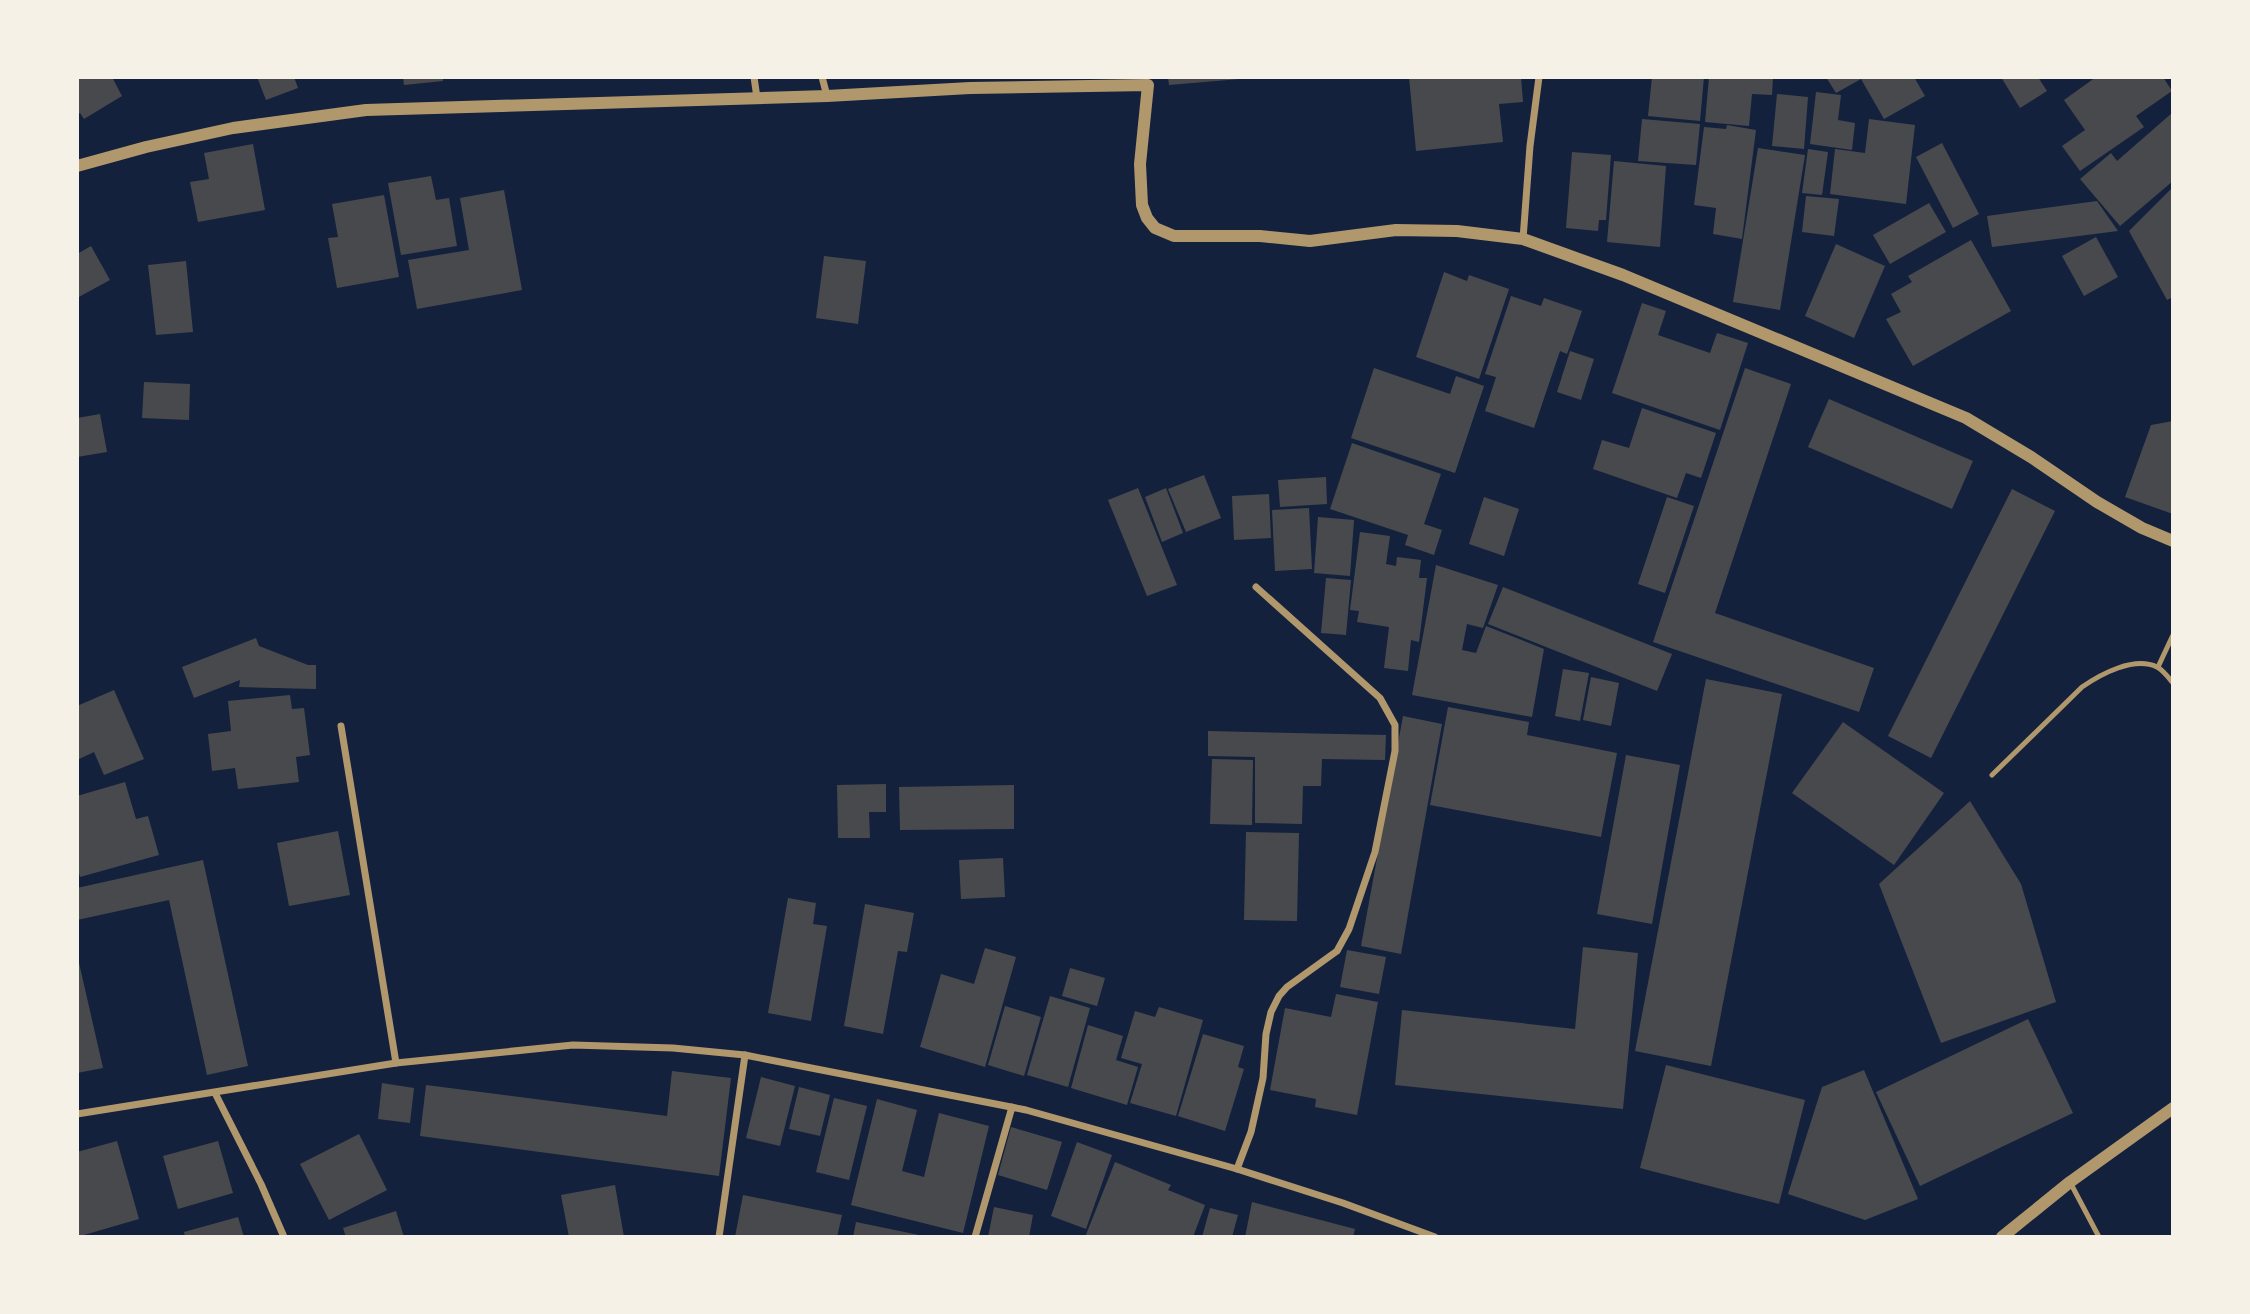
<svg xmlns="http://www.w3.org/2000/svg" width="2250" height="1314" font-family="'IBM Plex Sans',sans-serif">
	<style>
		.building { fill: #48494c }
		.lines { fill: none; stroke-linecap: round; stroke-linejoin: round }
		.service { stroke: #b1986c; stroke-width: 5 }
		.minor { stroke: #b1986c; stroke-width: 7 }
		.tertiary { stroke: #b1986c; stroke-width: 12 }
	</style>
	<rect width="100%" height="100%" fill="#14213d"/>
	<g class="building">
		<polygon points="77,77 112,77 122,96 84,119 80,113 77,115"/>
		<polygon points="257,77 294,77 298,88 266,100"/>
		<polygon points="403,77 443,77 443,81 404,85"/>
		<polygon points="1168,77 1240,77 1240,79 1169,85"/>
		<polygon points="1409,77 1521,77 1523,102 1499,104 1503,142 1416,151"/>
		<polygon points="1652,77 1704,77 1700,121 1648,116"/>
		<polygon points="1709,77 1773,77 1772,95 1752,94 1749,126 1705,122"/>
		<polygon points="1826,77 1914,77 1925,96 1884,119 1861,79 1836,93"/>
		<polygon points="2001,77 2038,77 2047,91 2020,108"/>
		<polygon points="2096,77 2163,77 2172,91 2136,116 2144,127 2080,171 2062,146 2085,130 2064,100"/>
		<polygon points="1816,92 1841,95 1838,120 1855,123 1852,150 1810,144"/>
		<polygon points="1777,94 1808,97 1804,149 1772,146"/>
		<polygon points="2172,113 2173,181 2120,226 2080,179 2111,153 2117,161"/>
		<polygon points="1642,119 1700,124 1696,165 1638,161"/>
		<polygon points="1869,119 1915,125 1906,204 1830,194 1835,149 1865,153"/>
		<polygon points="1727,125 1756,130 1742,239 1713,234 1716,208 1694,205 1704,127 1726,129"/>
		<polygon points="1942,143 1979,214 1953,228 1916,157"/>
		<polygon points="253,144 265,210 198,222 190,182 209,179 204,153"/>
		<polygon points="1758,148 1805,155 1780,310 1733,302"/>
		<polygon points="1808,149 1828,152 1822,195 1802,193"/>
		<polygon points="1572,152 1611,155 1606,220 1599,220 1598,231 1566,228"/>
		<polygon points="1614,161 1666,166 1660,247 1607,242"/>
		<polygon points="431,176 436,200 449,198 457,246 401,255 388,183"/>
		<polygon points="2173,187 2173,297 2167,300 2129,231"/>
		<polygon points="504,190 522,290 417,309 408,260 469,250 460,198"/>
		<polygon points="384,195 399,277 337,288 328,238 338,237 332,204"/>
		<polygon points="1806,196 1839,199 1834,236 1802,232"/>
		<polygon points="2097,201 2118,231 1992,247 1987,216"/>
		<polygon points="1929,203 1946,232 1890,264 1873,235"/>
		<polygon points="2096,237 2118,277 2084,296 2062,256"/>
		<polygon points="1971,240 2011,311 1913,366 1886,319 1901,312 1891,294 1912,282 1908,276"/>
		<polygon points="1836,244 1885,266 1854,338 1805,316"/>
		<polygon points="91,246 110,280 77,298 77,254"/>
		<polygon points="824,256 866,261 858,324 816,318"/>
		<polygon points="186,261 193,332 156,335 148,265"/>
		<polygon points="1444,272 1467,281 1469,275 1509,289 1479,379 1416,357"/>
		<polygon points="1511,296 1541,306 1544,298 1582,311 1567,354 1560,351 1534,428 1485,411 1496,377 1485,374"/>
		<polygon points="1642,303 1666,311 1658,335 1710,353 1717,333 1748,343 1720,430 1612,393"/>
		<polygon points="1570,351 1594,359 1581,400 1557,392"/>
		<polygon points="1374,368 1450,394 1456,376 1484,386 1455,473 1351,438"/>
		<polygon points="1745,368 1791,384 1715,613 1874,668 1859,712 1653,642"/>
		<polygon points="144,382 190,384 189,420 142,418"/>
		<polygon points="1829,399 1973,461 1952,509 1808,447"/>
		<polygon points="1642,408 1716,433 1701,478 1686,473 1677,498 1593,469 1602,440 1629,448"/>
		<polygon points="100,414 107,452 77,457 77,418"/>
		<polygon points="2173,421 2173,514 2125,497 2151,425"/>
		<polygon points="1352,443 1441,474 1424,524 1442,530 1434,555 1405,545 1408,535 1330,509"/>
		<polygon points="1204,475 1221,518 1186,532 1168,489"/>
		<polygon points="1326,477 1327,504 1280,507 1278,480"/>
		<polygon points="1138,488 1177,585 1147,596 1108,500"/>
		<polygon points="1166,488 1183,533 1162,542 1145,497"/>
		<polygon points="2012,489 2055,511 1931,758 1888,736"/>
		<polygon points="1269,494 1271,538 1234,540 1232,496"/>
		<polygon points="1484,497 1519,509 1504,556 1469,544"/>
		<polygon points="1667,497 1694,506 1665,593 1638,584"/>
		<polygon points="1309,508 1312,569 1275,571 1272,510"/>
		<polygon points="1318,517 1354,520 1350,576 1314,573"/>
		<polygon points="1360,532 1390,536 1386,564 1396,566 1397,557 1421,560 1419,578 1427,578 1419,642 1411,640 1408,671 1384,668 1389,627 1357,622 1359,611 1350,610"/>
		<polygon points="1436,565 1498,585 1483,628 1467,624 1462,650 1476,653 1486,626 1544,649 1532,717 1412,695"/>
		<polygon points="1326,578 1351,580 1346,635 1321,633"/>
		<polygon points="1503,587 1672,654 1657,691 1488,624"/>
		<polygon points="256,638 259,646 308,665 316,665 316,689 239,687 240,680 194,698 182,667"/>
		<polygon points="1563,669 1589,673 1580,721 1555,716"/>
		<polygon points="1591,677 1619,683 1611,726 1583,720"/>
		<polygon points="1706,679 1782,694 1711,1066 1635,1051"/>
		<polygon points="114,690 144,759 104,775 94,752 77,760 77,706"/>
		<polygon points="290,695 292,709 304,708 310,755 296,757 299,782 238,789 235,768 212,771 208,734 231,731 228,701"/>
		<polygon points="1448,707 1529,722 1527,735 1617,753 1601,837 1430,805"/>
		<polygon points="1403,716 1442,724 1401,954 1361,946"/>
		<polygon points="1843,722 1944,793 1894,865 1792,793"/>
		<polygon points="1208,731 1386,735 1385,760 1322,759 1321,786 1303,786 1302,824 1255,823 1255,757 1208,756"/>
		<polygon points="1626,755 1680,765 1652,924 1597,914"/>
		<polygon points="1212,759 1253,760 1252,825 1210,824"/>
		<polygon points="125,782 136,819 148,816 159,855 80,877 77,865 77,796"/>
		<polygon points="886,784 886,812 869,812 870,838 838,838 837,785"/>
		<polygon points="1014,785 1014,829 900,830 899,787"/>
		<polygon points="1970,801 2021,884 2056,1002 1941,1043 1879,884"/>
		<polygon points="338,831 350,895 289,906 277,843"/>
		<polygon points="1246,832 1299,833 1297,921 1244,920"/>
		<polygon points="1003,858 1005,897 961,899 959,860"/>
		<polygon points="203,860 248,1066 207,1075 169,900 77,920 77,888"/>
		<polygon points="788,898 816,903 813,924 827,926 811,1021 768,1013"/>
		<polygon points="865,904 914,913 907,952 898,951 883,1034 844,1026"/>
		<polygon points="1583,947 1638,953 1623,1109 1395,1085 1402,1010 1575,1029"/>
		<polygon points="985,948 1016,957 985,1067 920,1047 941,974 974,984"/>
		<polygon points="1347,950 1386,957 1379,994 1340,987"/>
		<polygon points="77,954 103,1068 77,1073"/>
		<polygon points="1070,968 1105,978 1097,1006 1062,996"/>
		<polygon points="1336,994 1378,1002 1357,1115 1315,1107 1316,1099 1270,1090 1285,1008 1331,1017"/>
		<polygon points="1050,996 1090,1008 1068,1087 1027,1075"/>
		<polygon points="1005,1006 1041,1017 1024,1076 988,1065"/>
		<polygon points="1159,1007 1203,1020 1176,1116 1130,1103 1142,1064 1121,1058 1135,1011 1155,1017"/>
		<polygon points="2028,1019 2073,1113 1920,1186 1876,1092"/>
		<polygon points="1088,1025 1123,1036 1116,1060 1138,1067 1127,1105 1071,1088"/>
		<polygon points="1203,1034 1244,1046 1238,1067 1244,1069 1225,1131 1178,1116"/>
		<polygon points="1666,1065 1805,1100 1779,1204 1640,1168"/>
		<polygon points="1864,1070 1918,1199 1865,1220 1788,1194 1822,1087"/>
		<polygon points="672,1071 731,1078 719,1176 420,1136 426,1085 667,1116"/>
		<polygon points="761,1077 795,1086 780,1146 746,1138"/>
		<polygon points="382,1083 414,1088 410,1123 378,1119"/>
		<polygon points="799,1087 830,1095 820,1136 789,1129"/>
		<polygon points="834,1098 867,1106 849,1180 816,1172"/>
		<polygon points="877,1099 917,1110 902,1171 924,1177 939,1113 989,1126 963,1233 851,1205"/>
		<polygon points="1011,1127 1062,1142 1047,1190 998,1175"/>
		<polygon points="359,1134 387,1190 329,1220 300,1164"/>
		<polygon points="117,1141 139,1219 77,1237 77,1152"/>
		<polygon points="218,1141 233,1193 178,1209 163,1156"/>
		<polygon points="1077,1142 1112,1155 1086,1229 1051,1216"/>
		<polygon points="1115,1162 1171,1185 1168,1190 1205,1205 1193,1237 1085,1237"/>
		<polygon points="615,1185 624,1237 569,1237 561,1195"/>
		<polygon points="743,1195 842,1215 837,1237 735,1237"/>
		<polygon points="1252,1202 1355,1229 1353,1237 1245,1237"/>
		<polygon points="994,1207 1033,1215 1029,1237 988,1237"/>
		<polygon points="1210,1208 1238,1215 1232,1237 1202,1237"/>
		<polygon points="396,1211 404,1237 346,1237 343,1228"/>
		<polygon points="238,1217 244,1237 185,1237 184,1232"/>
		<polygon points="856,1222 924,1236 923,1237 853,1237"/>
	</g>
	<g class="lines">
		<g class="service">
			<polyline points="2158,667 2173,635"/>
			<path d="M1992,775L2082,687C2101,674 2134,656 2157,667C2163,670 2169,678 2173,683"/>
			<polyline points="2071,1184 2099,1237"/>
		</g>
		<g class="minor">
			<polyline points="754,77 757,98"/>
			<polyline points="822,77 827,96"/>
			<polyline points="1523,239 1530,146 1539,77"/>
			<polyline points="341,726 396,1063"/>
			<polyline points="215,1093 261,1184 284,1237"/>
			<polyline points="77,1114 396,1063 573,1045 673,1048 745,1055 1026,1110 1237,1169 1343,1203 1435,1237"/>
			<polyline points="1237,1169 1251,1132 1263,1078 1266,1034 1271,1012 1279,996 1287,987 1337,951 1349,929 1375,852 1395,751 1395,725 1380,698 1256,587"/>
			<polyline points="719,1237 745,1055"/>
			<polyline points="975,1237 1012,1107"/>
		</g>
		<g class="tertiary">
			<polyline points="77,166 146,147 233,128 366,110 827,96 970,88 1148,85 1140,164 1142,205 1147,218 1155,228 1174,236 1260,236 1310,241 1396,230 1457,231 1523,239 1623,275 1966,418 2031,457 2097,502 2142,528 2173,541"/>
			<polyline points="2002,1237 2070,1182 2173,1108"/>
		</g>
	</g>
	<rect width="2250" height="1314" fill="none" stroke="#f6f1e7" stroke-width="158"/>
</svg>
